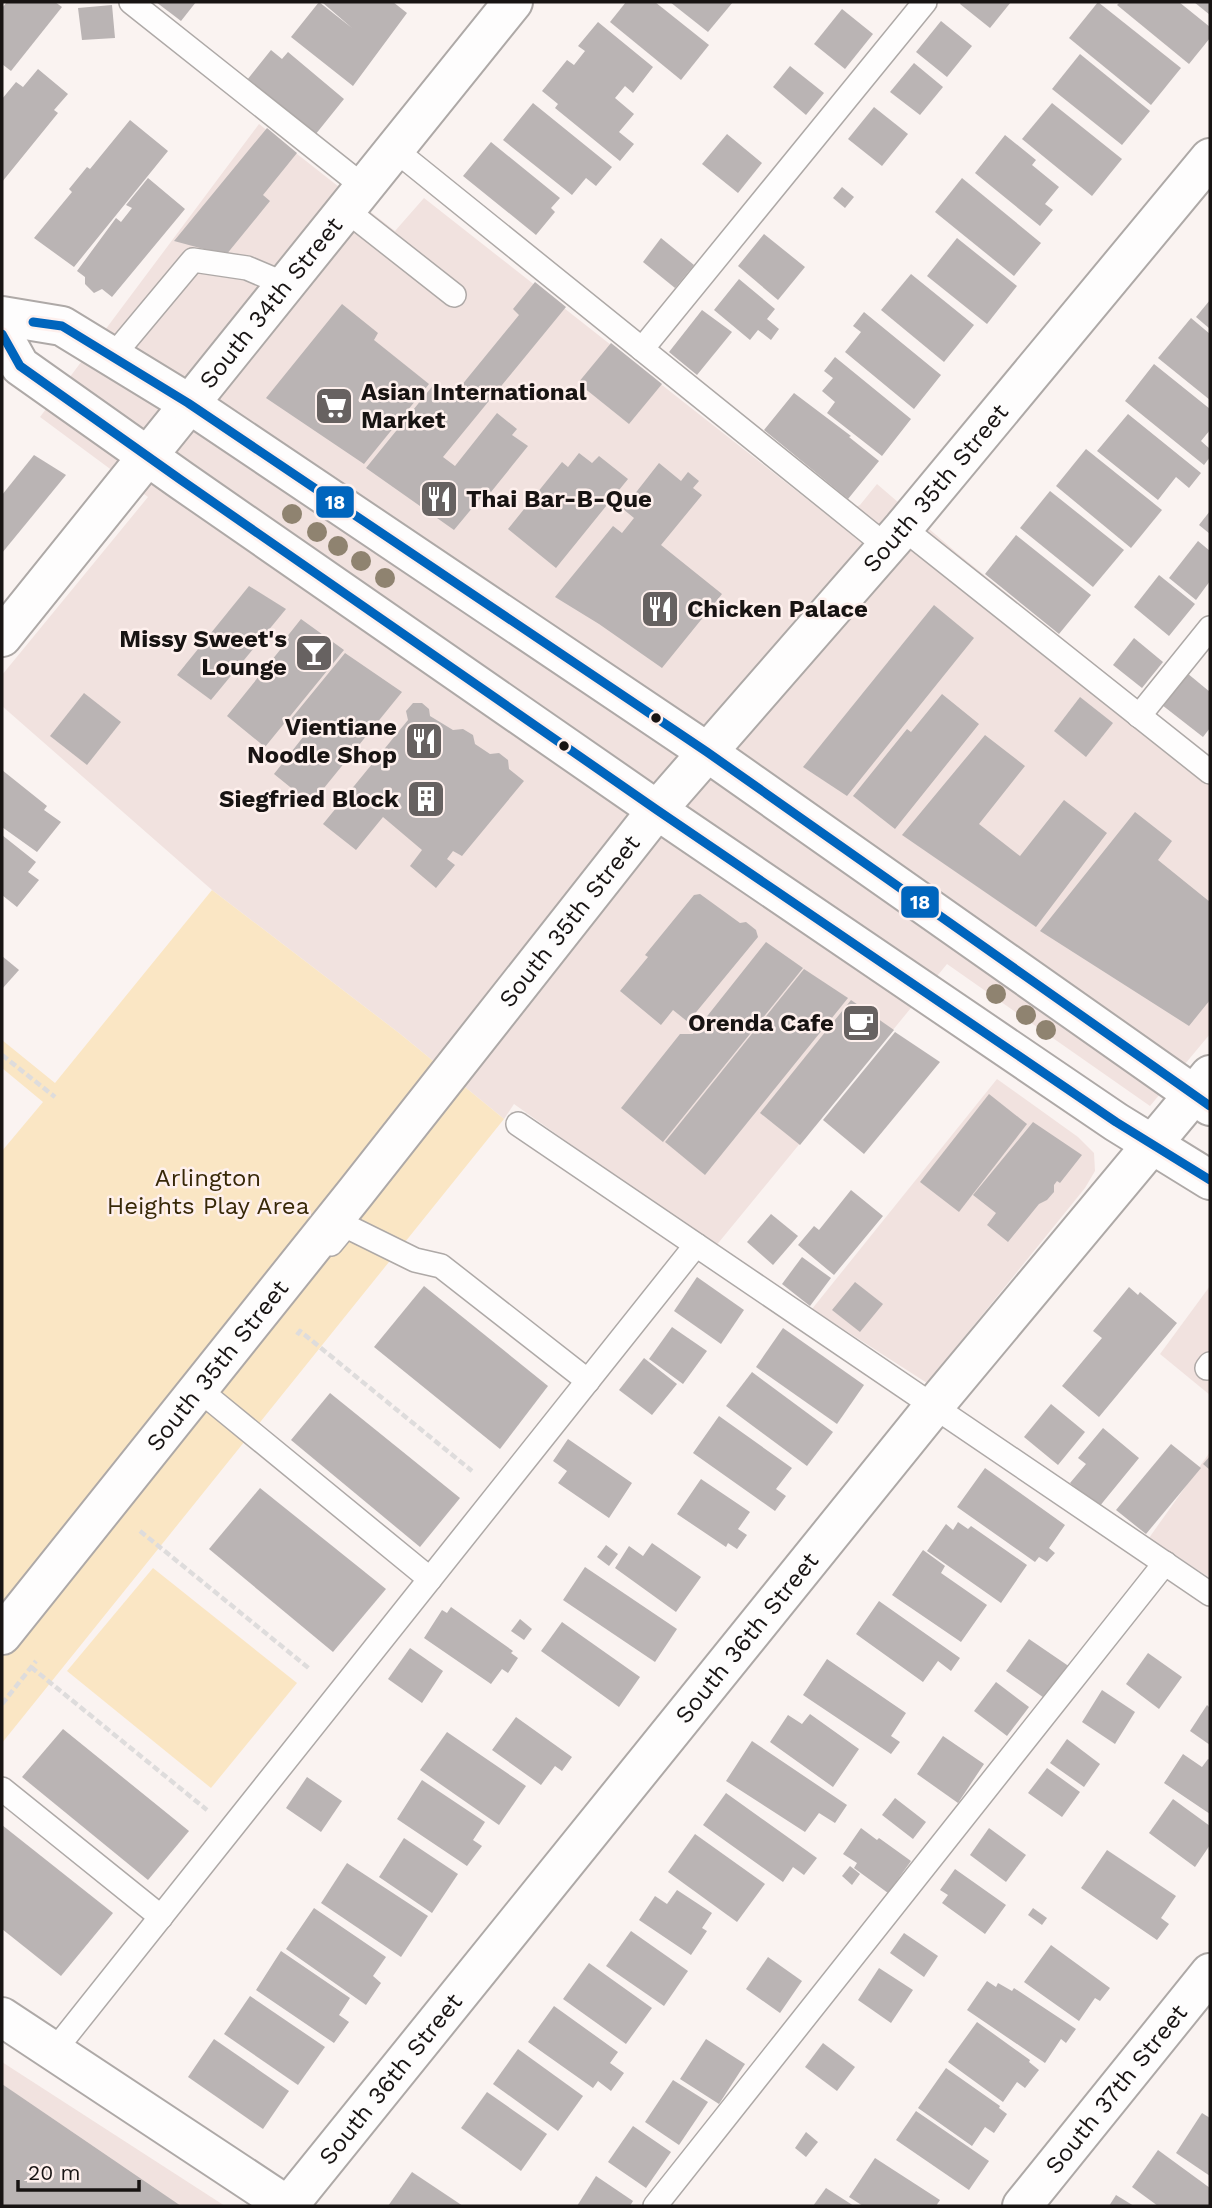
<svg xmlns="http://www.w3.org/2000/svg" width="1212" height="2208" font-family="'Work Sans',sans-serif">
	<style>
		.built { fill: #f1e2df }
		.green { fill: #fae6c4 }
		.building { fill: #bab4b4 }
		.lines { fill: none; stroke-linecap: round; stroke-linejoin: round }
		.lane-casing { stroke: #aea9a7; stroke-width: 26 }
		.street-casing { stroke: #aea9a7; stroke-width: 42 }
		.secondary-casing { stroke: #aea9a7; stroke-width: 42 }
		.primary-casing { stroke: #aea9a7; stroke-width: 42 }
		.path { stroke: #dedcdc; stroke-width: 4.5; stroke-dasharray: 7 3.5; stroke-linecap: butt }
		.lane { stroke: #fefdfd; stroke-width: 23 }
		.street { stroke: #fefdfd; stroke-width: 38 }
		.secondary { stroke: #fefdfd; stroke-width: 38 }
		.primary { stroke: #fefdfd; stroke-width: 38 }
		.bus-1-casing { stroke: #fef0ed; stroke-width: 14 }
		.bus-1 { stroke: #0065bd; stroke-width: 9 }
		.tree { fill: #8f8370 }
		.bus-dot { fill: #181413; stroke: #fef0ed; stroke-width: 2.5 }
		.labels { text-anchor: middle; stroke-width: 5; stroke-linejoin: round; paint-order: stroke }
		.street-label { font-size: 24px; fill: #181413; stroke: #fef0ed }
		.poi-label { font-size: 24px; font-weight: bold; fill: #181413; stroke: #fef0ed; text-anchor: end }
		.park-label { font-size: 24px; fill: #372807; stroke: #fef0ed }
		.line-badge { stroke: #fef0ed; stroke-width: 2.5 }
		.badge-label { font-size: 19px; text-anchor: middle; font-weight: bold; fill: #fff }
	</style>
	<rect width="100%" height="100%" fill="#faf3f1"/>
	<g class="built">
		<polygon points="259,124 395,231 424,198 831,518 860,505 877,484 957,553 1210,757 1210,1034 1150,1106 947,964 715,1247 514,1104 504,1119 399,1033 212,890 2,706 2,675 148,497 40,417"/>
		<polygon points="997,1079 1078,1137 1094,1153 1095,1171 1085,1188 927,1383 812,1309"/>
		<polygon points="1210,1286 1210,1395 1160,1354"/>
		<polygon points="1210,1452 1210,1578 1149,1538"/>
		<polygon points="2,2062 225,2206 2,2206"/>
	</g>
	<g class="green">
		<polygon points="212,890 399,1033 504,1119 2,1743 2,1151 43,1102 2,1068 2,1040 55,1083"/>
		<polygon points="153,1568 297,1683 211,1788 67,1671"/>
	</g>
	<g class="building">
		<polygon points="7,2 55,2 62,7 11,71 2,64 2,8"/>
		<polygon points="156,2 196,2 181,21"/>
		<polygon points="319,2 352,28 323,3 325,2 393,2 407,13 353,86 291,37"/>
		<polygon points="626,2 655,2 709,45 681,80 610,22"/>
		<polygon points="670,2 733,2 708,32"/>
		<polygon points="961,2 1011,2 990,28 960,4"/>
		<polygon points="1098,2 1181,68 1151,105 1069,38"/>
		<polygon points="1120,2 1179,2 1210,27 1210,38 1189,64 1117,5"/>
		<polygon points="1194,2 1210,2 1210,15"/>
		<polygon points="112,5 115,38 82,40 78,8"/>
		<polygon points="842,9 873,34 845,69 814,44"/>
		<polygon points="941,21 972,46 947,77 916,52"/>
		<polygon points="598,22 653,67 633,93 625,86 615,98 634,114 619,132 634,144 620,161 555,108 558,104 542,91 567,60 574,65 585,51 578,46"/>
		<polygon points="271,50 282,59 288,52 344,99 315,135 247,80"/>
		<polygon points="1080,54 1150,111 1122,145 1052,89"/>
		<polygon points="914,63 943,87 920,115 890,92"/>
		<polygon points="790,66 824,93 806,115 773,87"/>
		<polygon points="38,69 68,94 54,110 58,113 2,182 2,99 16,82 23,87"/>
		<polygon points="533,103 612,167 596,186 586,178 572,195 503,140"/>
		<polygon points="1052,103 1122,159 1092,196 1022,139"/>
		<polygon points="874,107 908,134 882,166 848,139"/>
		<polygon points="130,120 168,151 74,267 34,238 72,192 69,189 87,167 90,169"/>
		<polygon points="267,128 297,153 263,195 270,201 226,255 174,241"/>
		<polygon points="727,134 762,163 738,193 702,164"/>
		<polygon points="1005,135 1036,160 1032,165 1059,187 1045,204 1053,210 1040,226 975,173"/>
		<polygon points="491,142 560,198 551,208 555,212 536,235 463,176"/>
		<polygon points="148,178 185,209 112,297 102,289 94,293 85,284 85,277 77,271 116,218 121,222 132,208 126,205"/>
		<polygon points="962,178 1041,243 1014,276 935,212"/>
		<polygon points="842,187 854,197 845,208 833,198"/>
		<polygon points="764,234 805,267 778,300 738,266"/>
		<polygon points="661,238 694,265 675,288 643,262"/>
		<polygon points="957,238 1017,286 987,324 927,276"/>
		<polygon points="911,274 974,325 944,362 881,310"/>
		<polygon points="739,279 775,309 767,319 779,329 771,340 758,330 750,340 714,310"/>
		<polygon points="535,282 566,307 443,457 455,466 497,413 517,429 512,435 528,446 491,492 488,489 454,530 366,468 435,383 452,397 519,315 513,309"/>
		<polygon points="1210,300 1210,329 1196,317"/>
		<polygon points="342,304 378,333 374,340 429,384 364,464 266,398"/>
		<polygon points="702,310 732,332 697,375 669,352"/>
		<polygon points="864,312 941,375 914,409 845,352 861,332 853,326"/>
		<polygon points="1191,318 1210,334 1210,400 1158,358"/>
		<polygon points="611,343 662,384 629,424 578,383"/>
		<polygon points="835,357 911,419 882,456 827,413 835,402 822,391 833,378 824,371"/>
		<polygon points="1154,364 1210,409 1210,430 1201,441 1210,449 1210,457 1204,465 1125,401"/>
		<polygon points="794,393 851,436 849,437 879,461 848,499 764,430"/>
		<polygon points="1128,414 1201,473 1189,488 1176,477 1158,500 1097,451"/>
		<polygon points="1086,449 1162,510 1131,548 1056,486"/>
		<polygon points="579,453 592,463 599,456 628,479 556,568 508,529 562,462 568,467"/>
		<polygon points="34,455 66,475 2,553 2,495"/>
		<polygon points="659,463 681,481 688,472 699,481 693,488 702,495 661,545 722,594 662,668 599,624 555,597 613,526 622,533 634,518 623,509"/>
		<polygon points="1050,491 1124,550 1093,587 1020,528"/>
		<polygon points="1210,511 1210,534 1199,525"/>
		<polygon points="1016,535 1091,595 1059,634 985,574"/>
		<polygon points="1198,541 1210,551 1210,581 1196,600 1169,578"/>
		<polygon points="1159,575 1195,604 1169,636 1134,607"/>
		<polygon points="249,586 286,609 211,700 177,675"/>
		<polygon points="934,605 974,638 847,796 803,767"/>
		<polygon points="301,619 344,650 265,747 227,716 284,645 282,643"/>
		<polygon points="1134,638 1163,662 1142,688 1113,665"/>
		<polygon points="345,653 402,692 311,804 274,774 307,732 291,719"/>
		<polygon points="1187,673 1210,692 1210,728 1203,737 1162,705"/>
		<polygon points="84,693 121,722 87,765 50,736"/>
		<polygon points="942,694 979,724 895,829 853,796 907,729 911,732"/>
		<polygon points="1080,697 1113,723 1086,757 1054,731"/>
		<polygon points="413,703 422,703 429,709 430,716 453,730 463,729 473,735 475,744 490,754 499,753 508,760 509,769 524,781 462,856 453,851 447,859 455,865 436,888 410,866 422,850 383,817 356,850 323,824 408,720 406,711"/>
		<polygon points="985,735 1025,766 979,824 1020,856 1064,800 1107,833 1036,927 902,835"/>
		<polygon points="2,770 47,806 44,810 61,822 37,852 2,827"/>
		<polygon points="1135,812 1172,841 1158,860 1210,902 1210,1000 1189,1026 1040,931"/>
		<polygon points="2,835 36,862 28,872 39,880 17,907 2,895"/>
		<polygon points="700,894 740,923 746,922 756,930 758,937 688,1022 673,1010 661,1025 620,991 648,957 645,955 694,895"/>
		<polygon points="766,942 803,968 663,1142 621,1108 680,1034 693,1034"/>
		<polygon points="2,956 19,970 2,989"/>
		<polygon points="804,969 848,998 705,1175 665,1142"/>
		<polygon points="851,1000 894,1030 800,1145 760,1113"/>
		<polygon points="895,1032 940,1062 864,1154 823,1120"/>
		<polygon points="989,1094 1027,1124 959,1212 920,1182"/>
		<polygon points="1033,1122 1082,1155 1060,1183 1057,1181 1054,1185 1054,1192 1047,1200 1039,1204 1008,1242 987,1225 996,1213 973,1195"/>
		<polygon points="851,1190 883,1216 834,1275 798,1245 814,1226 819,1230"/>
		<polygon points="771,1214 798,1236 773,1265 747,1242"/>
		<polygon points="802,1257 831,1278 810,1306 782,1284"/>
		<polygon points="697,1277 744,1310 721,1344 674,1311"/>
		<polygon points="855,1282 883,1304 860,1332 832,1310"/>
		<polygon points="424,1286 548,1386 500,1449 374,1347"/>
		<polygon points="1129,1287 1138,1295 1140,1292 1177,1323 1099,1417 1062,1386 1102,1338 1093,1331"/>
		<polygon points="672,1327 707,1351 683,1384 649,1359"/>
		<polygon points="783,1328 864,1385 837,1424 756,1367"/>
		<polygon points="644,1358 677,1384 652,1415 619,1390"/>
		<polygon points="752,1372 833,1432 807,1466 726,1406"/>
		<polygon points="330,1393 460,1498 420,1547 291,1440"/>
		<polygon points="1051,1404 1085,1432 1058,1465 1024,1437"/>
		<polygon points="719,1416 792,1468 776,1489 786,1496 775,1511 693,1453"/>
		<polygon points="1103,1428 1139,1458 1099,1507 1070,1483 1086,1464 1078,1458"/>
		<polygon points="568,1439 632,1483 609,1518 558,1483 567,1471 553,1461"/>
		<polygon points="1171,1444 1201,1468 1146,1534 1116,1510"/>
		<polygon points="1210,1456 1210,1470 1203,1464"/>
		<polygon points="985,1468 1065,1525 1049,1548 1055,1553 1047,1562 1039,1557 1035,1562 957,1507"/>
		<polygon points="701,1479 750,1512 738,1529 747,1535 737,1549 728,1543 726,1547 677,1514"/>
		<polygon points="260,1488 386,1589 333,1652 209,1549"/>
		<polygon points="958,1522 968,1529 971,1526 1027,1565 1001,1603 927,1551 946,1524 953,1530"/>
		<polygon points="652,1543 701,1577 676,1612 615,1568 629,1546 643,1556"/>
		<polygon points="606,1545 618,1554 609,1566 597,1557"/>
		<polygon points="923,1550 945,1566 941,1573 987,1605 961,1642 892,1595"/>
		<polygon points="585,1567 677,1629 655,1662 563,1600"/>
		<polygon points="879,1601 960,1658 951,1671 938,1661 923,1682 856,1634"/>
		<polygon points="451,1607 513,1651 511,1653 518,1658 508,1673 502,1669 491,1684 424,1638 442,1610 447,1613"/>
		<polygon points="520,1619 532,1629 524,1640 511,1631"/>
		<polygon points="562,1622 640,1677 619,1707 541,1651"/>
		<polygon points="1029,1639 1070,1667 1047,1700 1006,1671"/>
		<polygon points="410,1648 443,1671 422,1703 388,1679"/>
		<polygon points="1148,1653 1182,1677 1159,1709 1126,1684"/>
		<polygon points="827,1659 906,1713 891,1736 900,1742 891,1754 803,1695"/>
		<polygon points="996,1682 1029,1707 1007,1736 974,1711"/>
		<polygon points="1102,1690 1135,1712 1115,1744 1082,1722"/>
		<polygon points="1207,1705 1210,1708 1210,1745 1190,1731"/>
		<polygon points="810,1714 859,1749 833,1787 770,1742 788,1715 802,1724"/>
		<polygon points="516,1717 572,1757 562,1771 555,1766 541,1785 492,1750"/>
		<polygon points="63,1729 189,1831 148,1880 22,1777"/>
		<polygon points="447,1732 526,1786 499,1825 420,1770"/>
		<polygon points="943,1736 984,1764 958,1803 917,1774"/>
		<polygon points="1067,1739 1100,1764 1084,1787 1050,1763"/>
		<polygon points="752,1741 847,1805 835,1823 819,1813 805,1832 726,1781"/>
		<polygon points="1183,1754 1202,1767 1208,1759 1210,1760 1210,1814 1164,1783"/>
		<polygon points="1047,1768 1080,1792 1062,1817 1028,1793"/>
		<polygon points="307,1777 342,1801 321,1832 286,1808"/>
		<polygon points="422,1780 485,1822 473,1840 482,1846 467,1866 397,1819"/>
		<polygon points="726,1793 817,1858 804,1875 793,1867 783,1882 703,1825"/>
		<polygon points="895,1798 926,1822 913,1839 882,1815"/>
		<polygon points="1173,1799 1210,1826 1210,1845 1195,1867 1149,1833"/>
		<polygon points="2,1825 113,1913 61,1976 2,1929"/>
		<polygon points="861,1828 877,1840 879,1838 911,1861 888,1893 854,1868 857,1863 843,1854"/>
		<polygon points="989,1828 1026,1855 1006,1882 970,1855"/>
		<polygon points="695,1834 765,1884 737,1922 668,1872"/>
		<polygon points="404,1838 458,1874 432,1913 379,1877"/>
		<polygon points="1107,1850 1176,1896 1161,1918 1169,1924 1157,1940 1081,1888"/>
		<polygon points="347,1863 428,1916 401,1957 321,1903"/>
		<polygon points="850,1866 860,1874 852,1885 842,1876"/>
		<polygon points="955,1869 1006,1905 985,1934 942,1903 948,1895 940,1890"/>
		<polygon points="677,1890 712,1913 702,1928 707,1931 691,1955 639,1920 655,1896 667,1904"/>
		<polygon points="314,1908 386,1957 373,1976 381,1983 366,2005 286,1949"/>
		<polygon points="1033,1908 1047,1918 1042,1925 1028,1915"/>
		<polygon points="631,1931 688,1971 664,2006 606,1966"/>
		<polygon points="904,1933 938,1956 924,1977 890,1953"/>
		<polygon points="1051,1945 1110,1988 1100,2001 1095,1998 1079,2021 1024,1982"/>
		<polygon points="281,1951 350,1998 339,2015 349,2022 334,2043 256,1990"/>
		<polygon points="768,1957 802,1981 780,2013 746,1989"/>
		<polygon points="589,1963 652,2008 626,2044 563,1999"/>
		<polygon points="879,1968 913,1990 891,2023 858,2000"/>
		<polygon points="987,1981 996,1987 998,1983 1012,1991 1014,1988 1076,2029 1066,2043 1061,2039 1045,2063 967,2010"/>
		<polygon points="250,1996 325,2047 298,2085 224,2034"/>
		<polygon points="554,2006 618,2052 610,2063 624,2073 611,2091 598,2081 593,2088 528,2042"/>
		<polygon points="977,2022 1030,2060 1029,2062 1039,2070 1025,2088 1017,2082 1003,2102 948,2062"/>
		<polygon points="214,2039 289,2091 263,2129 188,2077"/>
		<polygon points="706,2039 745,2064 719,2104 680,2079"/>
		<polygon points="823,2043 855,2067 837,2091 805,2067"/>
		<polygon points="518,2049 583,2096 558,2131 493,2084"/>
		<polygon points="946,2068 1000,2106 999,2108 1007,2114 994,2133 985,2127 972,2146 918,2108"/>
		<polygon points="673,2080 708,2102 679,2145 645,2122"/>
		<polygon points="2,2084 181,2206 2,2206"/>
		<polygon points="487,2092 547,2134 521,2171 461,2128"/>
		<polygon points="916,2111 989,2161 969,2190 896,2140"/>
		<polygon points="1202,2113 1210,2118 1210,2176 1176,2153"/>
		<polygon points="633,2126 671,2152 646,2188 608,2162"/>
		<polygon points="806,2132 818,2142 806,2157 795,2148"/>
		<polygon points="1158,2150 1210,2188 1210,2206 1158,2206 1132,2187"/>
		<polygon points="875,2158 940,2200 936,2206 863,2206 849,2197"/>
		<polygon points="412,2172 463,2206 388,2206"/>
		<polygon points="596,2176 633,2201 630,2206 577,2206"/>
		<polygon points="826,2188 854,2206 813,2206"/>
		<polygon points="1116,2195 1134,2206 1109,2206"/>
	</g>
	<g class="lines">
		<defs>
			<g id="lane">
				<polyline points="131,2 364,187"/>
				<polyline points="394,149 886,546"/>
				<polyline points="346,210 454,295"/>
				<polyline points="642,349 925,2"/>
				<polyline points="112,357 193,260 247,268 285,284"/>
				<polyline points="903,528 1210,772"/>
				<polyline points="1139,716 1210,628"/>
				<polyline points="518,1124 1210,1594"/>
				<polyline points="331,1244 346,1226 415,1260 441,1266 588,1381"/>
				<polyline points="1207,1368 1210,1364"/>
				<polyline points="208,1397 430,1579"/>
				<polyline points="2,1789 161,1917"/>
				<polyline points="54,2051 696,1245"/>
				<polyline points="655,2206 1165,1563"/>
			</g>
			<g id="street">
				<path id="s1" d="M2,637L513,2"/>
				<path id="s2" d="M2,2017L288,2206L934,1406L1210,1075"/>
				<path id="s3" d="M1022,2206L1210,1973"/>
			</g>
			<g id="secondary">
				<path id="s4" d="M2,1635L356,1192L657,810L903,528L1210,158"/>
			</g>
			<g id="primary">
				<polyline points="2,316 62,326 188,403 707,752 1210,1106"/>
				<polyline points="2,334 20,366 181,480 657,810 1116,1122 1210,1180"/>
			</g>
		</defs>
		<use href="#lane" class="lane-casing"/>
		<use href="#street" class="street-casing"/>
		<use href="#secondary" class="secondary-casing"/>
		<use href="#primary" class="primary-casing"/>
		<g class="path">
			<polyline points="2,1055 55,1097"/>
			<polyline points="297,1335 300,1331 472,1471"/>
			<polyline points="140,1531 311,1670"/>
			<polyline points="31,1667 207,1810"/>
			<polyline points="2,1704 36,1661"/>
		</g>
		<use href="#lane" class="lane"/>
		<use href="#street" class="street"/>
		<use href="#secondary" class="secondary"/>
		<use href="#primary" class="primary"/>
		<defs>
			<g id="bus-1">
				<polyline points="33,322 62,326 188,403 707,752 1210,1106"/>
				<polyline points="2,334 20,366 181,480 657,810 1116,1122 1210,1180"/>
			</g>
		</defs>
		<use href="#bus-1" class="bus-1-casing"/>
		<use href="#bus-1" class="bus-1"/>
	</g>
	<g class="tree">
		<circle cx="292" cy="514" r="10"/>
		<circle cx="317" cy="532" r="10"/>
		<circle cx="338" cy="546" r="10"/>
		<circle cx="361" cy="561" r="10"/>
		<circle cx="385" cy="578" r="10"/>
		<circle cx="996" cy="994" r="10"/>
		<circle cx="1026" cy="1015" r="10"/>
		<circle cx="1046" cy="1030" r="10"/>
	</g>
	<defs>
		<symbol id="supermarket-square" viewBox="-11 -11 22 22"><rect x="-9" y="-9" width="18" height="18" rx="4" fill="#676261" stroke="#fef0ed"/><path d="M-6-5.5h2.5l.6 2H6L4.5 2H-2.5L-4.4-4H-6ZM-1.5 3.2a1.3 1.3 0 1 0 .1 0ZM3 3.2a1.3 1.3 0 1 0 .1 0Z" fill="#fff"/></symbol>
		<symbol id="restaurant-square" viewBox="-11 -11 22 22"><rect x="-9" y="-9" width="18" height="18" rx="4" fill="#676261" stroke="#fef0ed"/><path d="M-5-6h1v4h1v-4h1v4h1v-4h1v5L-1.5 .5V6h-2V.5L-5-1ZM5-6V6H3V1.5H1.5Q1.5-4 5-6Z" fill="#fff"/></symbol>
		<symbol id="bar-square" viewBox="-11 -11 22 22"><rect x="-9" y="-9" width="18" height="18" rx="4" fill="#676261" stroke="#fef0ed"/><path d="M-6-5H6L.8 .8V4.5H3.5V6h-7V4.5H-.8V.8Z" fill="#fff"/></symbol>
		<symbol id="building-square" viewBox="-11 -11 22 22"><rect x="-9" y="-9" width="18" height="18" rx="4" fill="#676261" stroke="#fef0ed"/><path d="M-4-6H4V6H1V3H-1V6H-4ZM-2.5-4.3h1.7v1.8h-1.7ZM.8-4.3h1.7v1.8H.8ZM-2.5-1h1.7V.8h-1.7ZM.8-1h1.7V.8H.8Z" fill="#fff"/></symbol>
		<symbol id="cafe-square" viewBox="-11 -11 22 22"><rect x="-9" y="-9" width="18" height="18" rx="4" fill="#676261" stroke="#fef0ed"/><path d="M-5.5-4.5H6V0H3Q3 3.5 0 3.5H-2.5Q-5.5 3.5-5.5 0ZM3-3.2v2h1.7v-2ZM-6 4.5H4V6H-6Z" fill="#fff"/></symbol>
	</defs>
	<g fill-rule="evenodd">
		<use href="#supermarket-square" x="312" y="384" width="44" height="44"/>
		<use href="#restaurant-square" x="417" y="477" width="44" height="44"/>
		<use href="#restaurant-square" x="638" y="587" width="44" height="44"/>
		<use href="#bar-square" x="292" y="631" width="44" height="44"/>
		<use href="#restaurant-square" x="402" y="719" width="44" height="44"/>
		<use href="#building-square" x="404" y="777" width="44" height="44"/>
		<use href="#cafe-square" x="839" y="1001" width="44" height="44"/>
	</g>
	<g class="bus-dot">
		<circle cx="656" cy="718" r="6"/>
		<circle cx="564" cy="746" r="6"/>
	</g>
	<g class="labels">
		<g class="street-label">
			<text dy="8" stroke="none"><textPath href="#s1" startOffset="429">South 34th Street</textPath></text>
			<text dy="8" stroke="none"><textPath href="#s4" startOffset="1479">South 35th Street</textPath></text>
			<text dy="8" stroke="none"><textPath href="#s4" startOffset="912">South 35th Street</textPath></text>
			<text dy="8" stroke="none"><textPath href="#s4" startOffset="345">South 35th Street</textPath></text>
			<text dy="8" stroke="none"><textPath href="#s2" startOffset="1073">South 36th Street</textPath></text>
			<text dy="8" stroke="none"><textPath href="#s2" startOffset="506">South 36th Street</textPath></text>
			<text dy="8" stroke="none"><textPath href="#s3" startOffset="150">South 37th Street</textPath></text>
		</g>
		<g class="poi-label">
			<text x="361" y="400" text-anchor="start">Asian International<tspan x="361" dy="28">Market</tspan></text>
			<text x="466" y="507" text-anchor="start">Thai Bar-B-Que</text>
			<text x="687" y="617" text-anchor="start">Chicken Palace</text>
			<text x="287" y="647">Missy Sweet's<tspan x="287" dy="28">Lounge</tspan></text>
			<text x="397" y="735">Vientiane<tspan x="397" dy="28">Noodle Shop</tspan></text>
			<text x="399" y="807">Siegfried Block</text>
			<text x="834" y="1031">Orenda Cafe</text>
		</g>
		<g class="park-label">
			<text x="208" y="1186">Arlington<tspan x="208" dy="28">Heights Play Area</tspan></text>
		</g>
	</g>
	<g class="line-badge">
		<rect x="315" y="485" width="40" height="34" rx="7" fill="#0065bd"/>
		<rect x="900" y="885" width="40" height="34" rx="7" fill="#0065bd"/>
	</g>
	<g class="badge-label">
		<text x="335" y="509">18</text>
		<text x="920" y="909">18</text>
	</g>
	<rect width="1212" height="2208" fill="none" stroke="#181413" stroke-width="7"/>
	<path d="M18 2180v10h121v-10" fill="none" stroke="#181413" stroke-width="3.5"/>
	<text x="28" y="2180" font-size="21" fill="#181413" stroke="#fef0ed" stroke-width="5" paint-order="stroke">20 m</text>
</svg>
